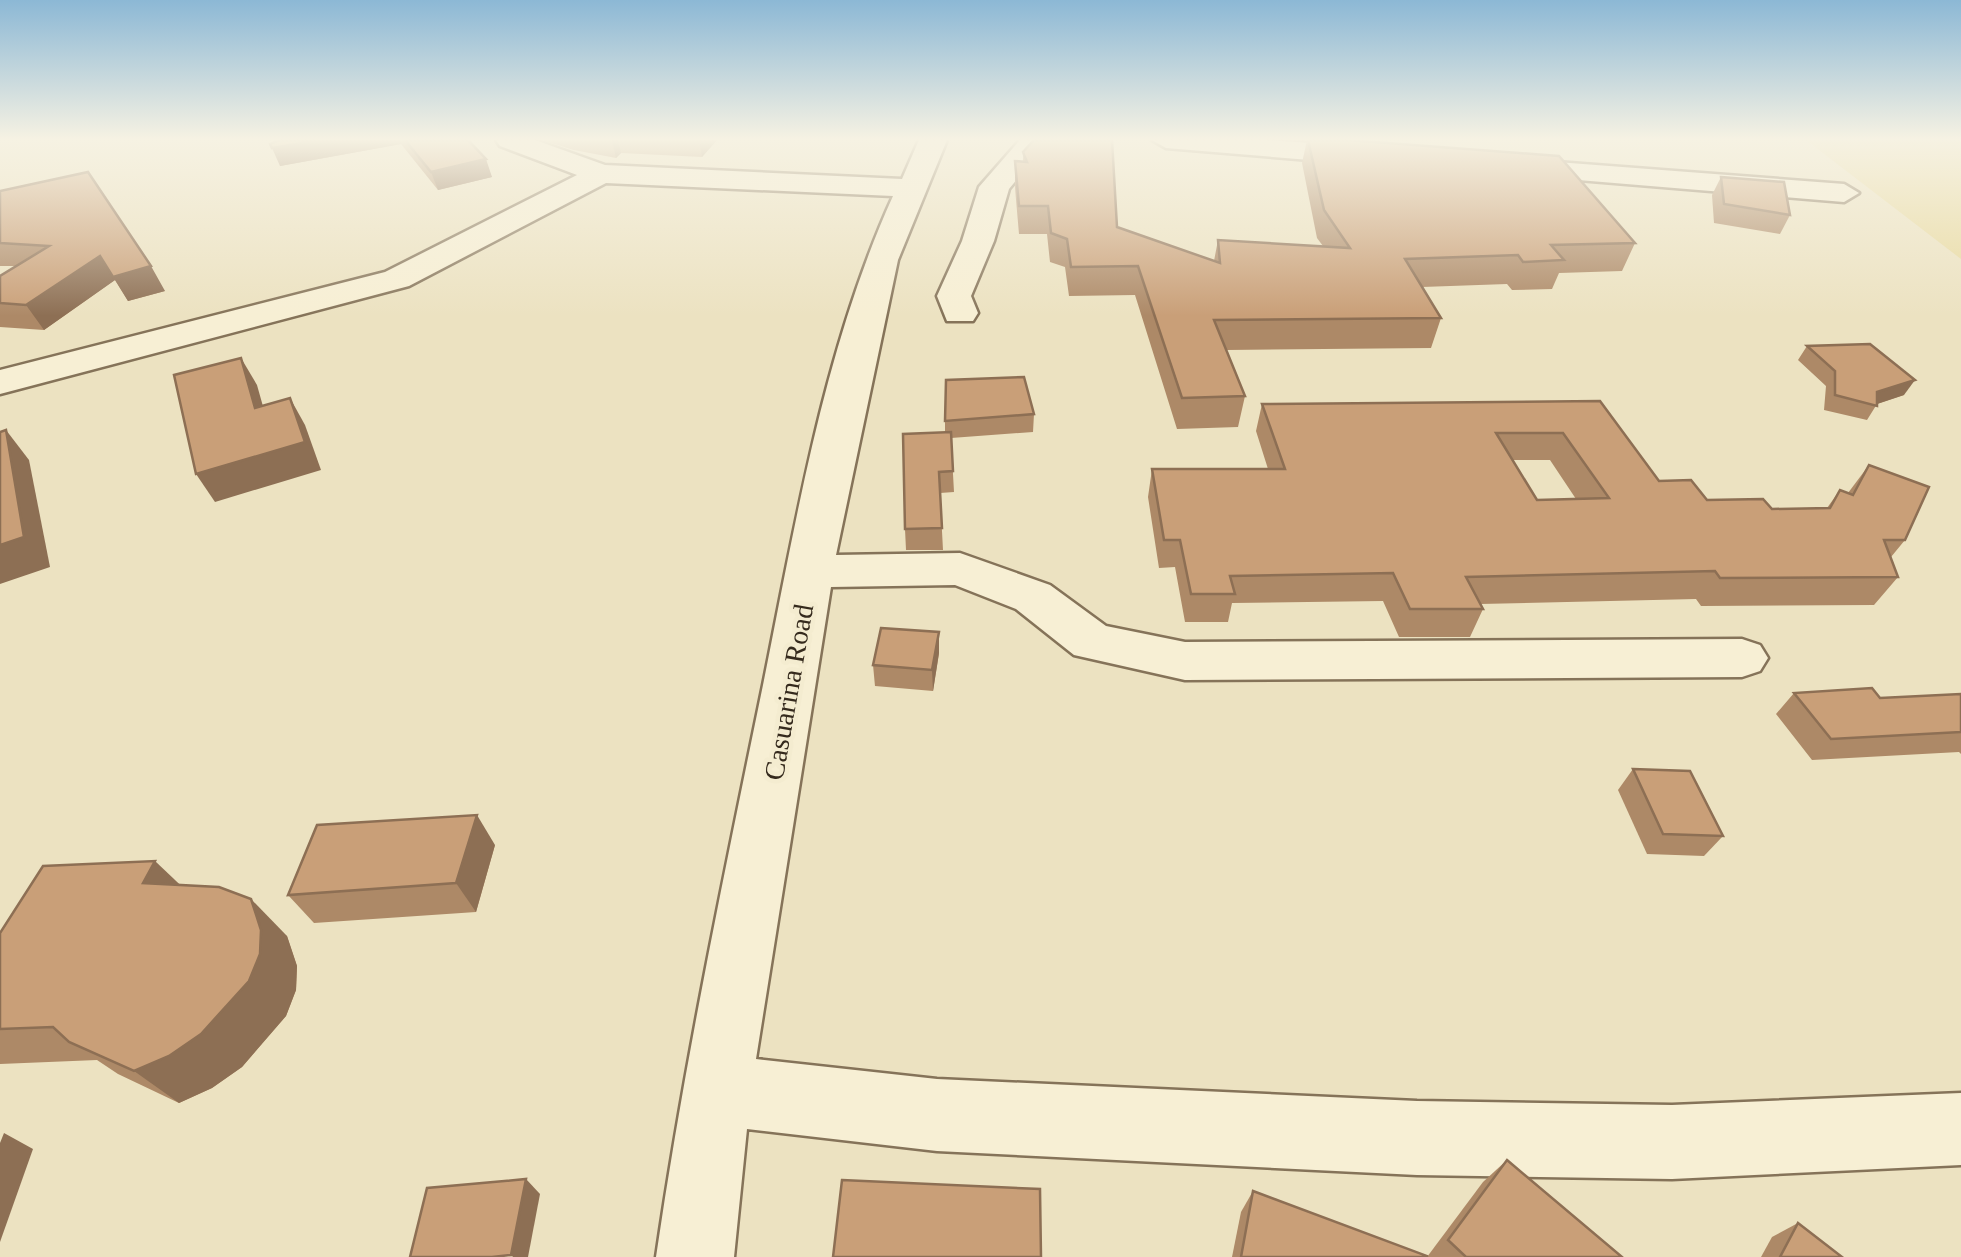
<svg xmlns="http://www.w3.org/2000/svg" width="1961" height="1257" font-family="Georgia,serif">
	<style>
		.sand { fill: #e8d99e }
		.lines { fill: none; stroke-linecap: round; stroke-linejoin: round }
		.minor-casing { stroke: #857359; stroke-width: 5 }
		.minor { fill: #f7efd4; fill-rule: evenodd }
		.wall { fill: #ad8967; fill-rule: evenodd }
		.shaded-wall { fill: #8d6f54 }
		.building { fill: #c99f78; stroke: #8d6f54; stroke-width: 2.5; fill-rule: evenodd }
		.labels { text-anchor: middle; stroke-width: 9; stroke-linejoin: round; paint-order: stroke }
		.street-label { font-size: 28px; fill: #352a1d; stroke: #f4ecd0 }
	</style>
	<rect width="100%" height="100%" fill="#ece2c1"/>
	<polygon class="sand" points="1806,140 1961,140 1961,259"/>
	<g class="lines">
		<defs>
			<g id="minor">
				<path d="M496,140H535L605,165L902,179L919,140H947L898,260L836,555L960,553L1050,585L1106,626L1185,642L1742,639L1760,645L1768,658L1760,671L1742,677L1185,680L1074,655L1016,609L955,585L831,587L756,1059L937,1079L1417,1101L1672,1105L1961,1093V1165L1672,1179L1417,1175L937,1151L747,1129L734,1257H656C684,1065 724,875 763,685C796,521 824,348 893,196L606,183L409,286L0,394V370L385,272L577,175L500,146Z"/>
				<polygon points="1020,140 1049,140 1009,189 994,241 971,296 978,313 973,321 947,321 937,296 962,241 979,187"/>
				<polygon points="1152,140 1268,140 1370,147 1384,156 1370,165 1166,148"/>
				<polygon points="1504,158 1844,184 1859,193 1844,202 1494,173 1489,167"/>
			</g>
		</defs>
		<use href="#minor" class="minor-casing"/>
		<use href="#minor" class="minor"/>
	</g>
	<g class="wall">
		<polygon points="279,140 468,140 492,177 438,190 401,144 280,166"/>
		<polygon points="541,140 717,140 702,157 621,153 616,158 574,150"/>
		<polygon points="1307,140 1348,140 1635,243 1622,271 1559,273 1552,289 1512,290 1507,284 1422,287 1441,318 1431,348 1226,350 1245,396 1238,427 1177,429 1135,295 1069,296 1065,267 1050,262 1047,234 1019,234 1015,188 1015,161 1023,162 1023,152 1117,227 1214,261 1218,240 1323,246 1317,238 1302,163"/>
		<polygon points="1721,177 1790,215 1780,234 1714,223 1712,195"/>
		<polygon points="0,191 165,291 128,301 115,280 44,330 0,327 0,276 16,266 0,266"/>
		<polygon points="1807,346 1904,395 1877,404 1867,420 1824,410 1826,386 1798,360"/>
		<path d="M1600,401L1659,481L1707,500L1772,509L1827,508L1840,490L1848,493L1869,465L1905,540L1891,557L1898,577L1874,605L1701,606L1696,599L1480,604L1483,609L1470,637H1399L1383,601L1232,603L1228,622H1185L1175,567L1159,568L1148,497L1152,469H1268L1256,431L1262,404ZM1512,460H1550L1576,499L1537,500Z"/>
		<polygon points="1034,414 1033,432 951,438 954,492 940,493 943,550 906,550 905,529 945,433 945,421"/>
		<polygon points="939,653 933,691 875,686 873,665"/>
		<polygon points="1794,693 1880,698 1961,694 1961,754 1959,752 1812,760 1776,714"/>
		<polygon points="1633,769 1723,836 1704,856 1647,854 1618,790"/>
		<polygon points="495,845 476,912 314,923 288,895"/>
		<polygon points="180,885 287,936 297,966 296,990 286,1016 242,1067 212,1088 179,1103 118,1074 97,1060 0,1064 0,933"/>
		<polygon points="1507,1160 1622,1257 1427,1257 1483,1182"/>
		<polygon points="1253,1191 1427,1257 1232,1257 1241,1212"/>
		<polygon points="1798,1223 1842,1257 1761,1257 1772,1237"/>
	</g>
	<g class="shaded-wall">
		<polygon points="320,140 400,140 401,144 280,166 272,148"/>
		<polygon points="612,140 618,140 621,153 616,158"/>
		<polygon points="699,140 717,140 702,157"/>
		<polygon points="486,159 492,177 438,190 431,172"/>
		<polygon points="100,256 151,266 165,291 128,301 115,280 44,330 26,305"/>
		<polygon points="241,358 257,385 271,435 255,408"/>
		<polygon points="1915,380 1904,395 1874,405 1877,392"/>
		<polygon points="290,398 305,425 321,470 215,502 196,474"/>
		<polygon points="6,430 29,460 50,567 0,584 0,545"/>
		<polygon points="939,632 939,653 933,691 932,670"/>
		<polygon points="477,815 495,845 476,912 456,883"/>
		<polygon points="155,861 194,898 143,883"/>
		<polygon points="251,899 287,936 297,966 296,990 286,1016 242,1067 212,1088 179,1103 134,1071"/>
		<polygon points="4,1133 33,1149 0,1242 0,1143"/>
		<polygon points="526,1179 540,1194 528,1257 513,1257 511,1255"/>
	</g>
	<g class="building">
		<polygon points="279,140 320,140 272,148 270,144"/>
		<polygon points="405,140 468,140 486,159 431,172"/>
		<polygon points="1034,140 1112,140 1117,227 1220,263 1218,240 1350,248 1324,210 1308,140 1348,140 1559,156 1635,243 1551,245 1564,260 1523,262 1518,255 1405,259 1441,318 1214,320 1245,396 1182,398 1138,266 1071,267 1067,239 1051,233 1048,206 1019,206 1015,161 1027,162 1023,152"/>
		<polygon points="88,172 151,266 113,277 100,256 26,305 0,303 0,276 49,246 0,243 0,191"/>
		<polygon points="1721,177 1784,182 1790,215 1724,204"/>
		<polygon points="1870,344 1915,380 1877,392 1877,406 1835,395 1835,371 1807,346"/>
		<polygon points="241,358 255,408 290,398 305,442 196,474 174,375"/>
		<polygon points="1024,377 1034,414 945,421 946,380"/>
		<path d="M1600,401L1659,481L1691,480L1707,500L1763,499L1772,509L1830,508L1840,490L1853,495L1869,465L1929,487L1905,540H1884L1898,577L1720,578L1715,571L1466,577L1483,609H1410L1393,573L1230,576L1235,594H1191L1180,540H1164L1152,469H1285L1262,404ZM1496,433H1563L1609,498L1537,500Z"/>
		<polygon points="6,430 24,537 0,545 0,432"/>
		<polygon points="951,432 953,471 939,472 942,528 905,529 903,434"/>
		<polygon points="881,628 939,632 932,670 873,665"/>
		<polygon points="1872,688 1880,698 1961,694 1961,732 1831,739 1794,693"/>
		<polygon points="1633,769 1690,771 1723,836 1663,834"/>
		<polygon points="477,815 456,883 288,895 317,825"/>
		<polygon points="155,861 143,883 219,887 251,899 261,930 260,954 249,981 201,1034 169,1056 134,1071 69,1042 53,1027 0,1029 0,933 43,866"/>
		<polygon points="1507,1160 1622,1257 1466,1257 1448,1240"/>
		<polygon points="526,1179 511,1255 492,1257 410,1257 427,1188"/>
		<polygon points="842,1180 1040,1189 1041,1257 833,1257"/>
		<polygon points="1253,1191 1427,1256 1427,1257 1241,1257"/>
		<polygon points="1798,1223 1842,1257 1780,1257"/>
	</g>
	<linearGradient id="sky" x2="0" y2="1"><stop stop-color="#8cb8d5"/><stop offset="0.44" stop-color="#f6f2e3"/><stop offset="1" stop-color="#f6f2e3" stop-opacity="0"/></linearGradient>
	<rect width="1961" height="316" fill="url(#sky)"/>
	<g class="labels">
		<g class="street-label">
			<text transform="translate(788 692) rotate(-80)" y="10">Casuarina Road</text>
		</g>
	</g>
</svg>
